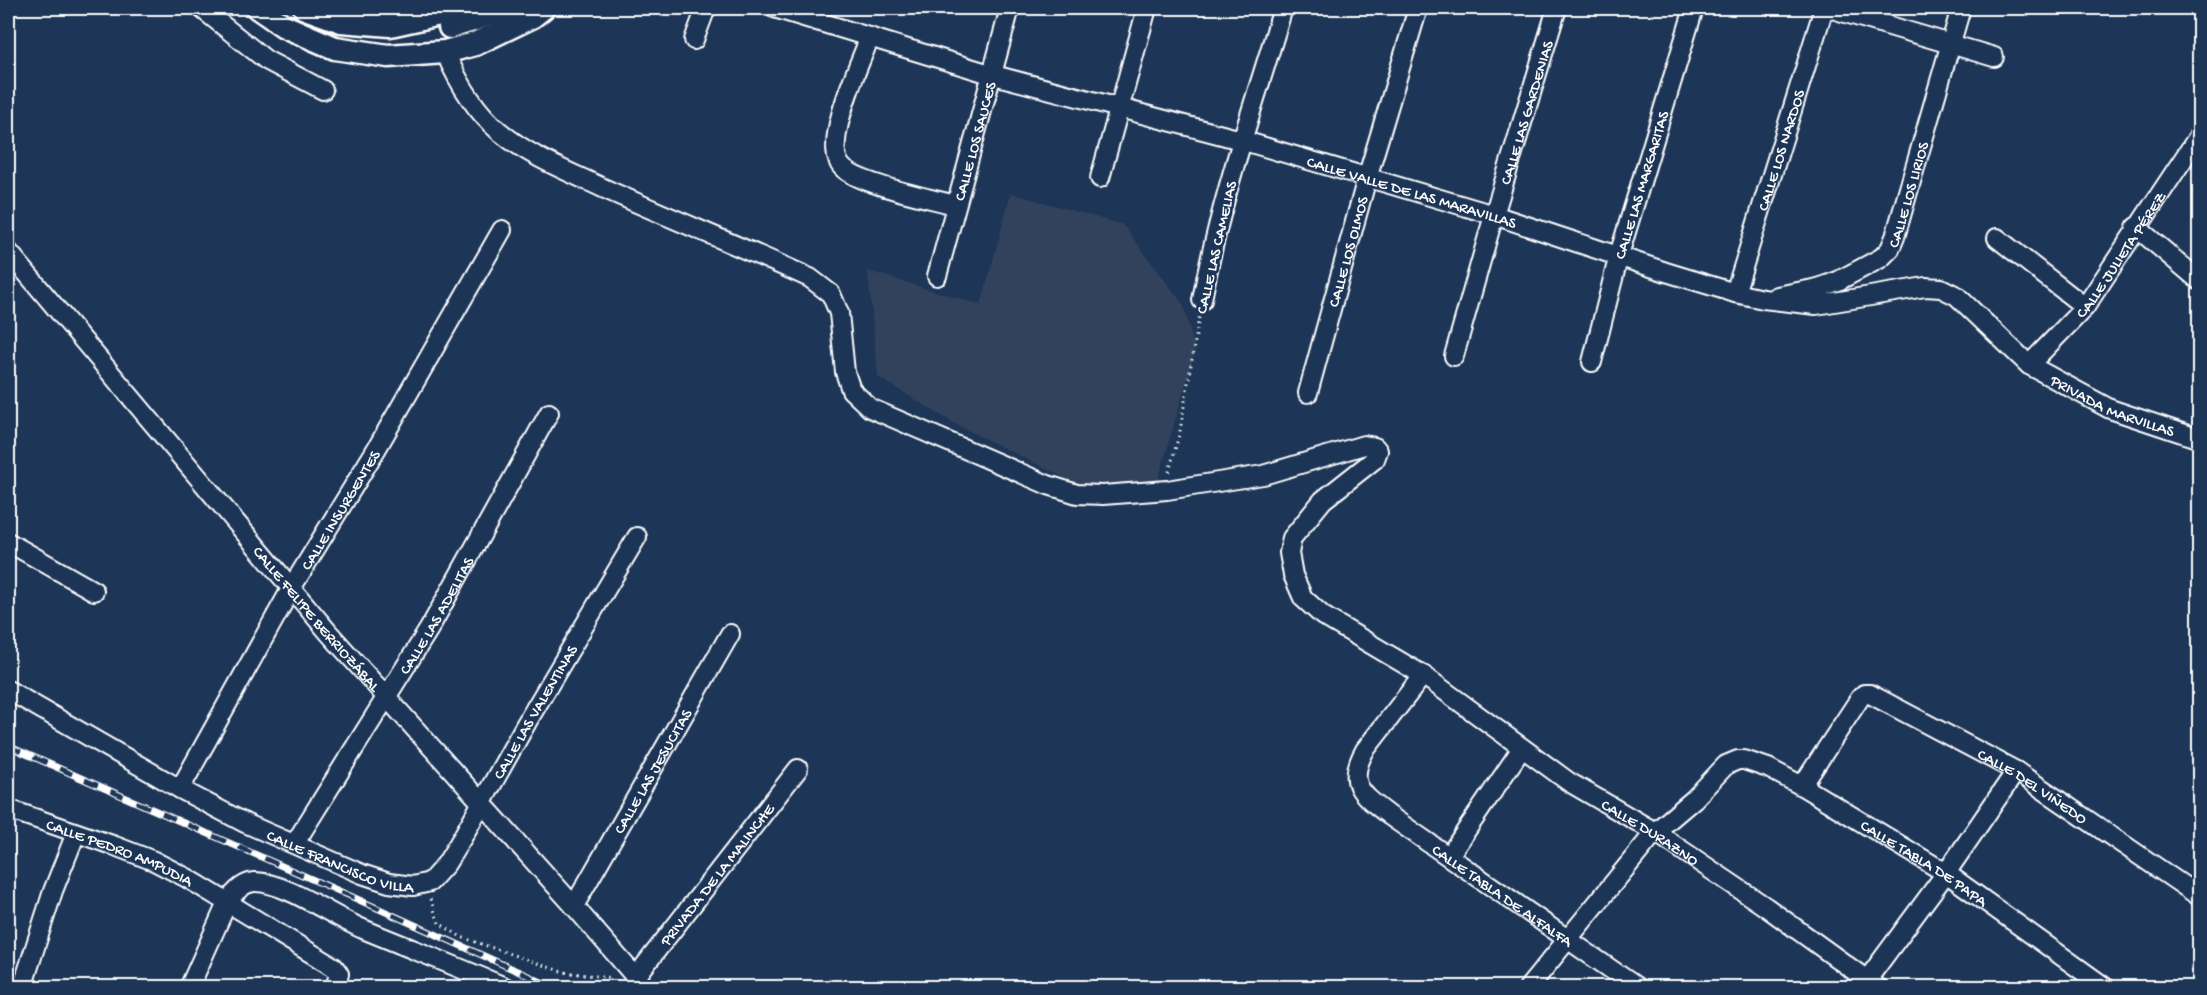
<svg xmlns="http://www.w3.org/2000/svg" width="2207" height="995" font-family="'Gochi Hand',sans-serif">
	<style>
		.built { fill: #31435d }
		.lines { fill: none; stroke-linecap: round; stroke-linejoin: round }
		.minor-casing { stroke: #fff; stroke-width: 22 }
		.major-casing { stroke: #fff; stroke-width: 27 }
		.path { stroke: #fff; stroke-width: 3; stroke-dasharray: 1.5 4.5; stroke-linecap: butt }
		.minor { stroke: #1d3557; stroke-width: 18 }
		.major { stroke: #1d3557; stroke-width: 22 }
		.rail-casing { stroke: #fff; stroke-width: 7 }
		.rail { stroke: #1d3557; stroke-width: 4.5; stroke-dasharray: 14; stroke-linecap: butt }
		.labels { text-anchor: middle; stroke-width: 5; stroke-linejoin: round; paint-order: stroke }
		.street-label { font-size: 16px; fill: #fff; stroke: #1d3557 }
	</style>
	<rect width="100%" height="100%" fill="#1d3557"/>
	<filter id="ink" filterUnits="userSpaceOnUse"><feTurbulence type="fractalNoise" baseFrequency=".0167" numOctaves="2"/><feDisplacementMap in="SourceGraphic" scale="12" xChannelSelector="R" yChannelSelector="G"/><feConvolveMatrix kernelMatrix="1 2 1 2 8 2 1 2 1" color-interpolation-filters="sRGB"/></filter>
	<g filter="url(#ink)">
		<polygon class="built" points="1011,193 1123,225 1183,304 1195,351 1157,484 1096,493 955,424 878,377 868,271 981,305"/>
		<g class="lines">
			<defs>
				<g id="minor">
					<polyline points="201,8 266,60 323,90"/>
					<path id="s1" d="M774,8L990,74L1241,140L1494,215L1666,272L1735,293L1763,299L1816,305L1925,287L1941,288L1957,296L2029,365L2110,409L2200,439"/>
					<polyline points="1829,8 1994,57"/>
					<path d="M870,37C860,63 821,145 842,167C857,184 930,198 955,205"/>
					<polyline points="694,40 706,8"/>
					<path id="s2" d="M445,52C458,82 474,110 499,131C530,157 567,171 603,188C672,219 742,247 810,278L831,294L839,313L845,372L851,390L870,408L1048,485L1077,494L1103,495L1167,490L1263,475L1364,445L1375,447L1378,451L1375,459L1323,500L1292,538L1289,553L1293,575L1303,598L1323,616L1423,675L1569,782L1655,832L1766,907L1878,988"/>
					<polyline points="1100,178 1147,8"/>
					<polyline points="2136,227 2200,281"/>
					<polyline points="1997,238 2085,307"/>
					<path id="s3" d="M8,251L329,633L574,906L645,988"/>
					<path id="s4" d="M937,276L1010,8"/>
					<path id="s5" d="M1735,293L1824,8"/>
					<path id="s6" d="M1777,296L1818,288L1838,281L1881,258L1890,249L1895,237L1961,8"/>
					<path d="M1202,300C1220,200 1254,105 1283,8"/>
					<path id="s7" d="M1454,356L1494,215L1557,8"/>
					<path id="s8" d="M1592,362L1619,255L1694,8"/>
					<path id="s9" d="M2029,365L2085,307L2200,134"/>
					<path id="s10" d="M1308,393L1367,178L1418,8"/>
					<polyline points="8,542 94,591"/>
					<path id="s11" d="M1423,675L1365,750C1345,785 1363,795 1390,816L1638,988"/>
					<path id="s12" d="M8,690L180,789L245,823L362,874L389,883L413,886L430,882L446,864L462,838L527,722L637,537"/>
					<path id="s13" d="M1802,786L1860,698L1864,694H1870L2016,771L2200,897"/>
					<path id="s14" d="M180,789L292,587L377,448L502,230"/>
					<path id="s15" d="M8,809L115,846L154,861L187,878L334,967L339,974L335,988"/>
					<path id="s16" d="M295,843L429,629L549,413"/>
					<polyline points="1449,856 1522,748"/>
					<path id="s17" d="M574,906L730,634"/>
					<path id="s18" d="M635,978L798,769"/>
					<polyline points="22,988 53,891 76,833"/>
					<path d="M189,988L227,903C233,894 242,883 254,882C283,881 334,917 363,929C411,949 459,967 507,988"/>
					<path id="s19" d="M1528,988L1655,832L1694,799L1726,765L1738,760H1744L1768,768L1802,786L1946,873L2106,988"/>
					<polyline points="1861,988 1946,873 2016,771"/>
				</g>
				<g id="major">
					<polyline points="258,8 284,26 335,48 388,56 445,52 475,44 533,16 543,8"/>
					<polyline points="305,8 341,21 390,25 467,8"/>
					<polyline points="450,27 473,20 502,8"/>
				</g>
			</defs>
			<use href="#minor" class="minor-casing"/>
			<use href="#major" class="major-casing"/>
			<g class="path">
				<polyline points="1169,472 1180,431 1199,317"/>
				<polyline points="430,899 439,923 461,937 563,972 613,978"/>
			</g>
			<use href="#minor" class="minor"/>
			<use href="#major" class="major"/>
			<defs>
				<polyline id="rail" points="8,746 348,895 555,988"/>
			</defs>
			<use href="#rail" class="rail-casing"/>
			<use href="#rail" class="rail"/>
		</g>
	</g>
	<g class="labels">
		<g class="street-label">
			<text dy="6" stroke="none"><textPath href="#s7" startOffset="254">CALLE LAS GARDENIAS</textPath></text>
			<text dy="6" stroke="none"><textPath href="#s4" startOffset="140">CALLE LOS SAUCES</textPath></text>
			<text dy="6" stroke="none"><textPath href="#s5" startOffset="150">CALLE LOS NARDOS</textPath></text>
			<text dy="6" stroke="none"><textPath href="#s8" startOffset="184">CALLE LAS MARGARITAS</textPath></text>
			<text dy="6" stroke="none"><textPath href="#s1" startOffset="664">CALLE VALLE DE LAS MARAVILLAS</textPath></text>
			<text dy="6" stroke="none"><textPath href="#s6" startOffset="182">CALLE LOS LIRIOS</textPath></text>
			<text transform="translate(1215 247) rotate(-77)" y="6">CALLE LAS CAMELIAS</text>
			<text dy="6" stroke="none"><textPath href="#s10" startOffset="147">CALLE LOS OLMOS</textPath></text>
			<text dy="6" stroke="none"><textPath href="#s9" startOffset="144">CALLE JULIETA PÉREZ</textPath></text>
			<text dy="6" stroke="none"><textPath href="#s1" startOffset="1422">PRIVADA MARVILLAS</textPath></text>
			<text dy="6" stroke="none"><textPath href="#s14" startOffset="322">CALLE INSURGENTES</textPath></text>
			<text dy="6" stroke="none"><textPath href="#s16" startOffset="268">CALLE LAS ADELITAS</textPath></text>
			<text dy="6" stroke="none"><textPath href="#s3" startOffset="480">CALLE FELIPE BERRIOZÁBAL</textPath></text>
			<text dy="6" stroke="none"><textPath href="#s12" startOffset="670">CALLE LAS VALENTINAS</textPath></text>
			<text dy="6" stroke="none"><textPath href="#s17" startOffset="156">CALLE LAS JESUCITAS</textPath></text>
			<text dy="6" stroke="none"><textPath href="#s13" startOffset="304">CALLE DEL VIÑEDO</textPath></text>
			<text dy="6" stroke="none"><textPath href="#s2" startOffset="1732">CALLE DURAZNO</textPath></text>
			<text dy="6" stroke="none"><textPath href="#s15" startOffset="120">CALLE PEDRO AMPUDIA</textPath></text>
			<text dy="6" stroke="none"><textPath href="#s12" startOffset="375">CALLE FRANCISCO VILLA</textPath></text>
			<text dy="6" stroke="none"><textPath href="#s19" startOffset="526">CALLE TABLA DE PAPA</textPath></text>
			<text dy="6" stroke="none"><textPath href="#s18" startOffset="132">PRIVADA DE LA MALINCHE</textPath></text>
			<text dy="6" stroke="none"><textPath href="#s11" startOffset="314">CALLE TABLA DE ALFALFA</textPath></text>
		</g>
	</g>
	<rect width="2207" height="995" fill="none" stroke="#1d3557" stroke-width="30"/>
	<rect x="15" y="15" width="2177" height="965" fill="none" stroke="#fff" stroke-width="2" filter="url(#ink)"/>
</svg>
